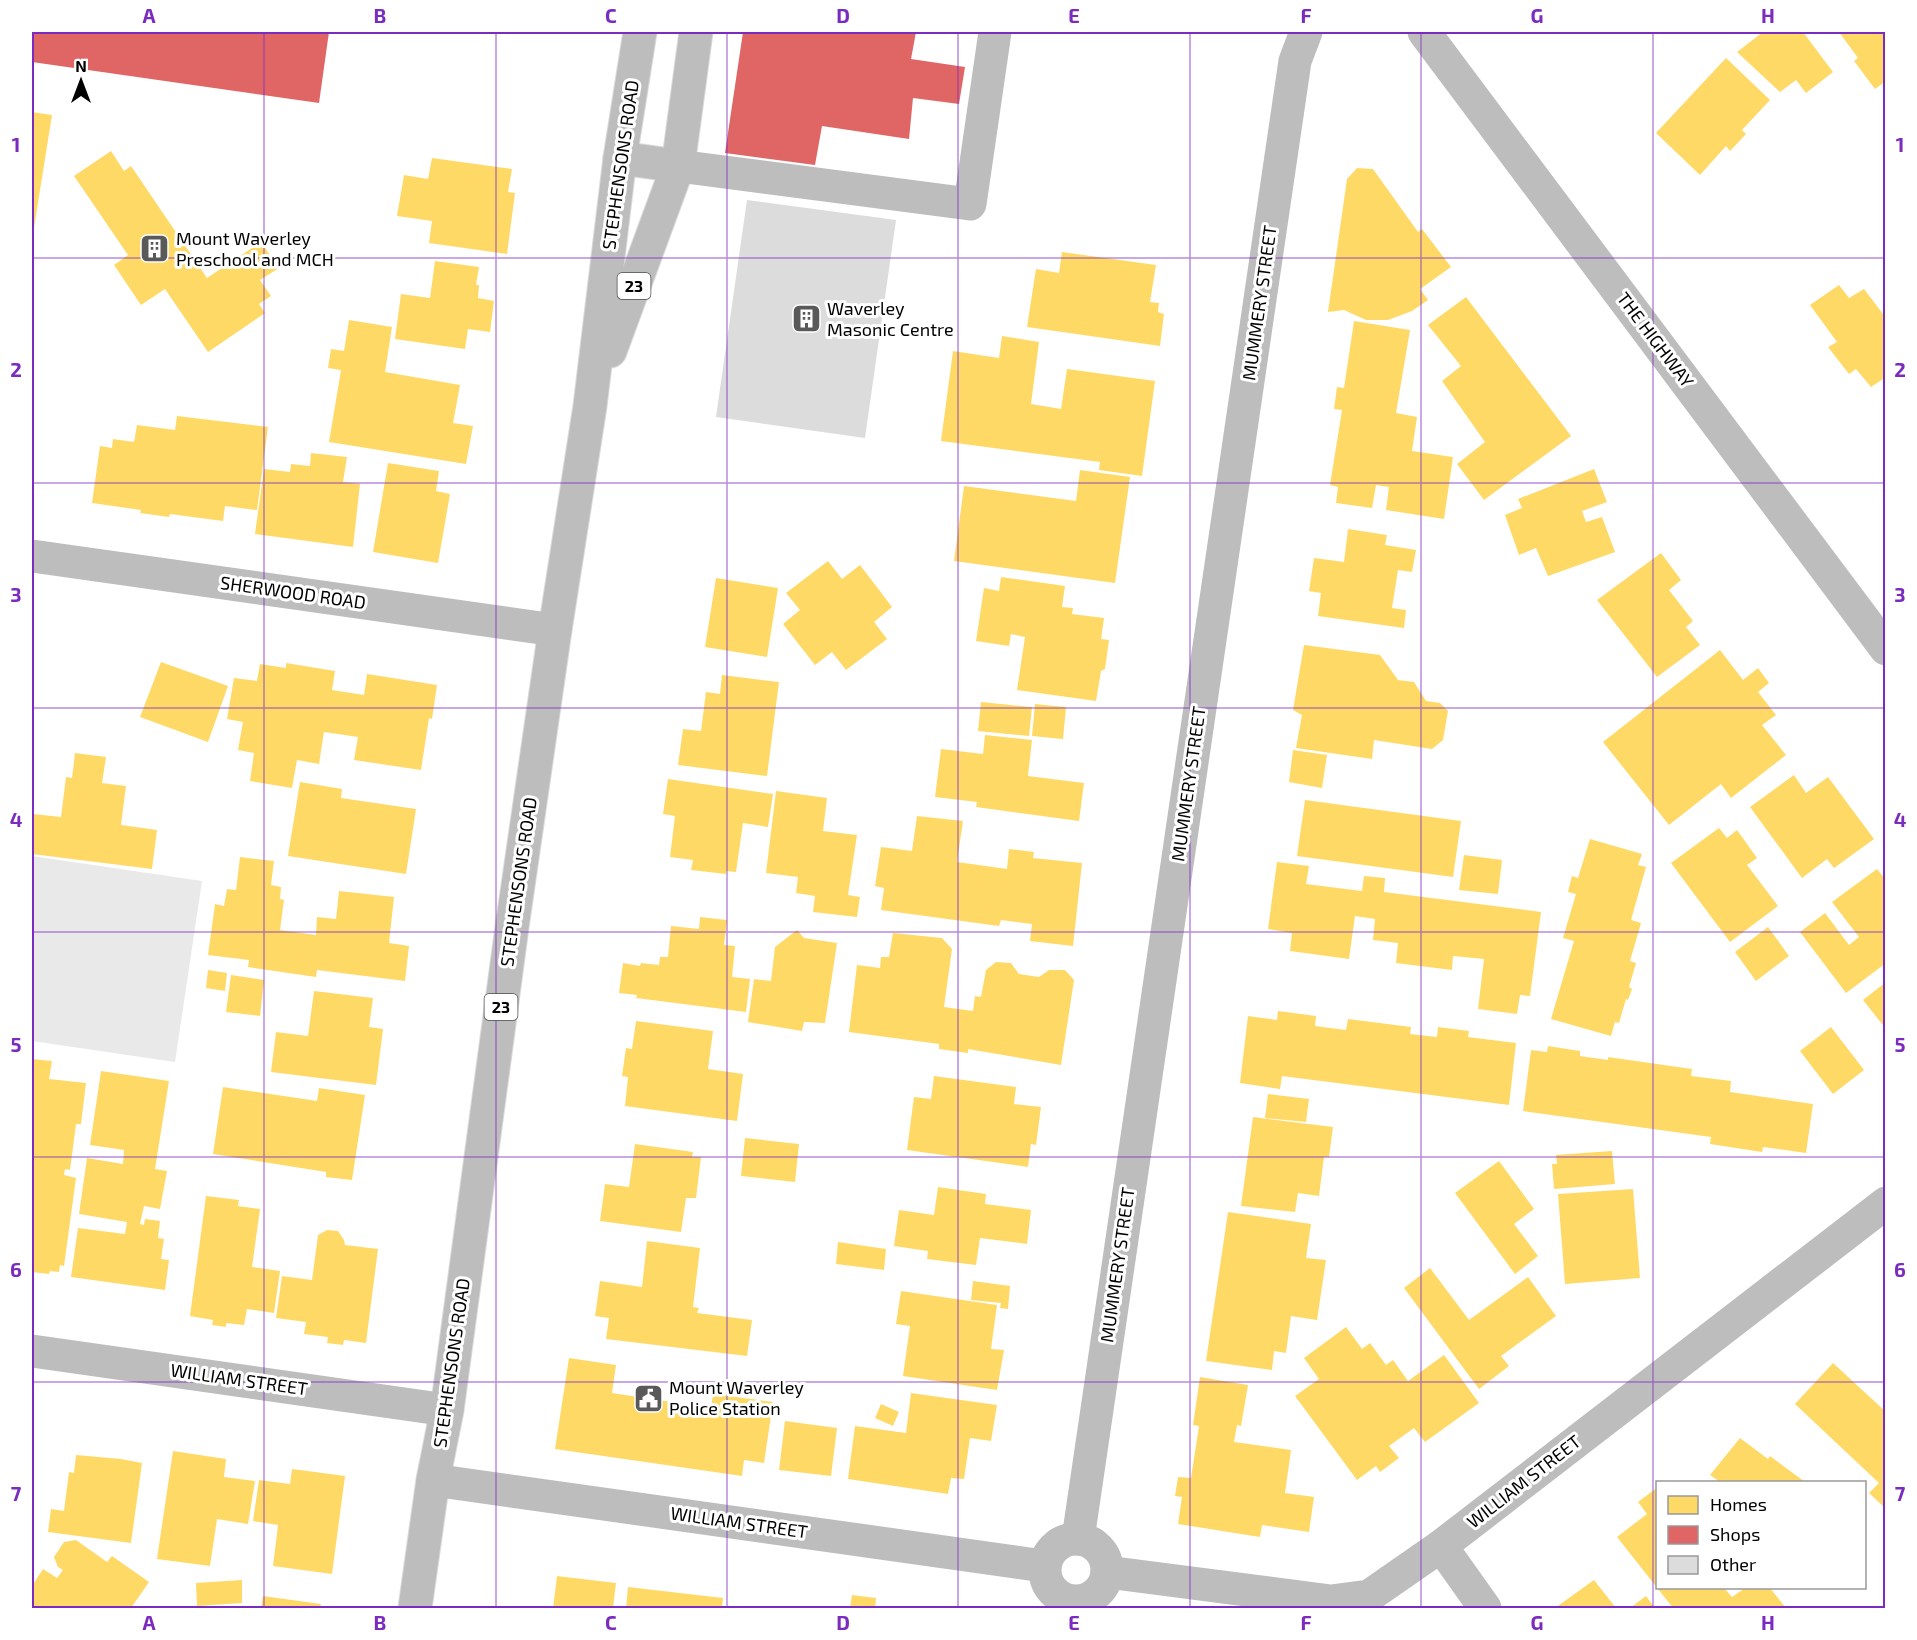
<svg xmlns="http://www.w3.org/2000/svg" width="1917" height="1640" font-family="'Exo 2',sans-serif">
	<style>
		.green { fill: #e9e9e9 }
		.homes { fill: #ffd966 }
		.shops { fill: #e06666 }
		.building { fill: #dcdcdc }
		.lines { fill: none; stroke-linecap: round; stroke-linejoin: round }
		.major-casing { stroke: #dbdbdb; stroke-width: 35 }
		.minor { stroke: #bdbdbd; stroke-width: 33 }
		.major { stroke: #bdbdbd; stroke-width: 33 }
		.grid { fill: none; stroke: #7b2cbf; stroke-width: 1.5; stroke-opacity: 0.55 }
		.labels { text-anchor: middle; stroke-width: 6; stroke-linejoin: round; paint-order: stroke }
		.shield { fill: #fff; stroke: #4c4c4c; stroke-width: 1.5 }
		.shield-label { font-size: 16px; font-weight: bold; fill: #000 }
		.street-label { font-size: 18px; fill: #000; stroke: #fff }
		.poi-label { font-size: 18px; fill: #000; stroke: #fff; text-anchor: start }
		.neatline { fill: none; stroke: #7b2cbf; stroke-width: 2 }
		.grid-label { font-size: 20px; text-anchor: middle; font-weight: bold; fill: #7b2cbf }
	</style>
	<rect width="100%" height="100%" fill="#fff"/>
	<polygon class="green" points="32,856 202,881 175,1062 32,1041"/>
	<g class="homes">
		<polygon points="1763,32 1803,32 1833,72 1806,93 1796,80 1780,92 1737,52"/>
		<polygon points="1839,32 1886,32 1886,81 1875,89 1854,61 1858,58"/>
		<polygon points="1726,58 1770,100 1742,130 1746,134 1730,151 1726,146 1700,175 1656,133"/>
		<polygon points="32,112 52,115 33,234 32,234"/>
		<polygon points="111,151 124,171 131,166 207,278 261,242 279,268 260,280 271,296 259,304 265,313 208,352 165,289 141,305 114,265 128,255 74,176"/>
		<polygon points="432,158 512,169 508,192 515,193 507,254 429,243 432,221 397,216 404,175 428,179"/>
		<polygon points="1357,168 1373,169 1418,232 1422,229 1451,267 1420,289 1428,300 1412,311 1388,320 1366,320 1344,310 1328,312 1347,179"/>
		<polygon points="1062,252 1156,265 1150,302 1159,303 1158,312 1164,314 1160,346 1027,327 1036,269 1059,273"/>
		<polygon points="435,261 479,267 476,285 479,285 478,298 494,301 490,332 468,329 465,349 395,339 401,294 430,298"/>
		<polygon points="1839,285 1849,298 1864,289 1886,318 1886,377 1871,387 1856,369 1849,374 1828,347 1837,342 1810,305"/>
		<polygon points="1466,297 1571,436 1484,500 1457,464 1485,442 1442,381 1461,366 1428,325"/>
		<polygon points="349,320 392,327 385,372 460,385 453,423 473,426 466,464 329,442 341,370 328,368 331,349 344,351"/>
		<polygon points="1354,321 1410,330 1396,413 1417,417 1412,451 1453,457 1444,519 1386,510 1389,487 1376,485 1372,508 1336,503 1338,487 1330,485 1342,410 1334,409 1337,387 1344,388"/>
		<polygon points="1002,336 1039,342 1031,404 1061,409 1067,369 1155,381 1142,476 1099,470 1100,462 941,441 953,351 999,358"/>
		<polygon points="177,416 268,427 257,510 225,506 223,521 170,514 169,517 140,513 141,510 92,503 100,446 112,448 113,439 134,442 137,425 175,430"/>
		<polygon points="311,453 347,457 343,482 360,484 353,547 255,534 264,469 290,472 291,464 310,466"/>
		<polygon points="388,463 439,471 436,491 450,494 438,563 373,552"/>
		<polygon points="1594,469 1607,502 1582,511 1586,522 1602,517 1615,552 1548,576 1536,548 1519,555 1505,515 1522,508 1518,499"/>
		<polygon points="1080,470 1130,477 1115,583 954,561 964,486 1076,501"/>
		<polygon points="1348,529 1387,535 1385,545 1416,550 1412,572 1398,570 1392,608 1406,610 1404,628 1318,616 1321,593 1309,591 1314,558 1344,562"/>
		<polygon points="1661,553 1681,580 1669,590 1693,621 1686,627 1700,645 1657,677 1597,600"/>
		<polygon points="828,561 842,579 860,565 892,607 874,622 887,639 846,670 832,652 815,665 783,624 800,610 786,593"/>
		<polygon points="1001,577 1065,586 1062,607 1073,608 1072,614 1104,618 1101,639 1109,640 1105,669 1101,671 1096,701 1017,690 1025,637 1011,634 1009,646 976,641 984,588 999,591"/>
		<polygon points="716,578 778,588 767,657 705,647"/>
		<polygon points="1304,645 1380,655 1398,680 1414,682 1426,701 1440,703 1448,711 1443,740 1432,749 1374,740 1372,759 1296,748 1302,715 1293,710"/>
		<polygon points="1720,650 1743,680 1758,668 1769,683 1758,692 1776,715 1762,725 1786,755 1731,798 1721,784 1669,825 1603,742"/>
		<polygon points="161,662 228,686 208,742 140,717"/>
		<polygon points="286,663 335,671 332,690 364,695 367,674 437,685 432,719 429,718 421,770 354,760 358,737 324,732 319,764 297,760 292,788 250,781 254,753 238,750 243,722 227,719 234,678 257,681 260,664 286,668"/>
		<polygon points="722,675 779,682 767,776 678,765 683,729 701,731 706,692 720,694"/>
		<polygon points="981,702 1032,707 1029,736 978,731"/>
		<polygon points="1035,704 1066,707 1063,739 1032,736"/>
		<polygon points="985,735 1032,740 1028,776 1084,783 1079,821 976,807 977,802 935,797 941,749 983,754"/>
		<polygon points="1293,750 1327,755 1322,788 1289,782"/>
		<polygon points="75,753 106,757 102,783 126,786 121,825 157,830 152,869 32,854 33,814 61,817 66,777 72,778"/>
		<polygon points="1794,775 1806,793 1828,777 1874,839 1834,868 1827,859 1802,878 1750,807"/>
		<polygon points="668,779 773,794 768,827 743,823 736,872 726,871 726,874 691,870 693,860 670,857 675,816 663,814"/>
		<polygon points="300,782 342,789 341,798 416,809 406,874 288,856"/>
		<polygon points="776,791 827,798 823,831 857,835 848,895 860,897 857,917 813,912 815,896 796,893 798,877 766,873"/>
		<polygon points="1305,800 1461,821 1453,877 1297,856"/>
		<polygon points="917,816 963,821 957,862 1007,869 1009,849 1034,852 1033,858 1082,863 1073,946 1030,941 1032,924 1001,920 999,926 881,910 884,888 875,886 881,847 912,851"/>
		<polygon points="1719,828 1727,838 1737,830 1757,858 1747,865 1778,906 1730,942 1671,863"/>
		<polygon points="1590,839 1642,854 1638,865 1646,867 1631,920 1641,923 1630,961 1636,963 1629,987 1632,989 1628,1000 1626,999 1619,1023 1615,1022 1611,1036 1551,1019 1574,941 1563,938 1576,894 1568,892 1572,876 1578,878"/>
		<polygon points="1464,855 1502,860 1498,894 1459,890"/>
		<polygon points="240,857 274,861 271,885 281,887 280,899 284,900 280,930 316,935 317,917 336,919 339,891 394,897 389,943 409,946 405,981 317,970 316,977 248,967 249,960 208,955 215,904 224,906 227,889 236,890"/>
		<polygon points="1277,862 1309,866 1306,884 1362,891 1364,876 1385,878 1384,892 1541,912 1530,996 1520,995 1517,1014 1478,1009 1484,959 1453,956 1452,970 1396,963 1398,943 1373,940 1375,919 1355,916 1349,959 1290,951 1292,933 1268,929"/>
		<polygon points="1877,869 1886,880 1886,963 1846,993 1800,932 1825,913 1849,945 1859,937 1832,902"/>
		<polygon points="700,917 727,920 724,945 735,946 732,977 750,979 746,1012 636,998 637,995 619,993 623,963 640,966 641,963 659,965 660,957 668,957 671,926 699,929"/>
		<polygon points="1768,927 1789,956 1756,981 1735,952"/>
		<polygon points="797,930 804,938 837,943 825,1023 804,1022 802,1031 748,1022 754,979 771,981 775,947"/>
		<polygon points="893,933 942,938 952,949 944,1007 973,1011 975,996 981,997 986,970 996,962 1011,963 1019,974 1039,977 1049,970 1065,970 1074,980 1061,1065 968,1049 968,1053 939,1049 939,1044 849,1032 857,965 880,968 881,957 889,957"/>
		<polygon points="208,970 227,973 225,991 206,988"/>
		<polygon points="231,975 264,980 260,1016 226,1012"/>
		<polygon points="1886,982 1886,1029 1863,1000"/>
		<polygon points="314,991 373,998 369,1027 383,1029 376,1085 271,1072 276,1032 308,1036"/>
		<polygon points="1278,1011 1316,1016 1315,1026 1346,1030 1348,1019 1411,1027 1410,1034 1437,1037 1438,1027 1469,1031 1468,1037 1516,1043 1509,1105 1282,1076 1280,1089 1240,1083 1248,1016 1277,1020"/>
		<polygon points="636,1021 713,1031 708,1069 743,1074 737,1121 625,1106 628,1077 622,1076 626,1048 632,1049"/>
		<polygon points="1831,1027 1864,1070 1833,1094 1800,1051"/>
		<polygon points="1548,1046 1580,1051 1580,1056 1608,1060 1608,1057 1692,1069 1691,1076 1731,1081 1730,1092 1813,1104 1806,1153 1763,1147 1762,1152 1710,1144 1711,1137 1523,1111 1531,1050 1547,1052"/>
		<polygon points="32,1059 52,1061 49,1079 86,1083 81,1124 76,1124 70,1170 65,1169 64,1175 76,1178 64,1266 60,1265 59,1272 50,1271 49,1274 32,1272"/>
		<polygon points="101,1071 169,1081 155,1169 167,1171 160,1209 144,1206 140,1224 144,1225 145,1219 160,1221 158,1238 164,1239 161,1259 169,1260 165,1290 71,1277 78,1228 125,1234 127,1222 79,1214 87,1158 123,1164 124,1150 90,1145"/>
		<polygon points="934,1076 1016,1087 1014,1104 1041,1107 1036,1145 1031,1144 1028,1167 907,1150 914,1097 931,1099"/>
		<polygon points="223,1087 317,1101 319,1088 365,1095 352,1180 326,1177 326,1172 213,1154"/>
		<polygon points="1268,1094 1309,1099 1306,1122 1265,1118"/>
		<polygon points="1253,1117 1333,1127 1329,1157 1324,1157 1319,1196 1298,1193 1295,1212 1241,1206"/>
		<polygon points="745,1138 799,1144 795,1182 741,1176"/>
		<polygon points="635,1144 693,1152 692,1157 701,1157 696,1198 686,1198 681,1232 600,1221 605,1184 629,1187"/>
		<polygon points="1612,1151 1615,1184 1554,1189 1552,1164 1557,1164 1556,1155"/>
		<polygon points="1499,1161 1534,1209 1514,1224 1538,1256 1515,1274 1455,1193"/>
		<polygon points="938,1187 986,1194 985,1204 1031,1210 1027,1244 980,1238 976,1265 927,1259 928,1251 894,1246 899,1210 934,1215"/>
		<polygon points="1633,1189 1640,1278 1565,1284 1558,1194"/>
		<polygon points="206,1196 239,1200 238,1206 260,1209 252,1267 280,1271 274,1313 247,1309 244,1325 226,1323 226,1327 212,1325 213,1320 190,1316"/>
		<polygon points="1228,1212 1311,1224 1306,1258 1326,1260 1317,1320 1291,1316 1286,1353 1274,1351 1272,1370 1206,1361"/>
		<polygon points="327,1230 338,1231 344,1240 345,1245 378,1249 366,1343 344,1340 343,1345 327,1343 328,1337 304,1334 306,1322 276,1318 282,1276 312,1280 318,1235"/>
		<polygon points="647,1241 700,1248 693,1307 699,1308 697,1313 752,1320 747,1356 606,1339 609,1318 595,1316 600,1281 642,1287"/>
		<polygon points="838,1242 886,1249 884,1270 836,1264"/>
		<polygon points="1430,1268 1469,1320 1528,1277 1556,1316 1501,1356 1509,1366 1479,1389 1404,1288"/>
		<polygon points="973,1281 1010,1286 1008,1309 1000,1308 1001,1303 971,1300"/>
		<polygon points="901,1291 997,1305 991,1349 1004,1350 997,1390 903,1376 910,1326 896,1324"/>
		<polygon points="1346,1327 1362,1349 1370,1343 1386,1365 1393,1360 1408,1381 1444,1355 1479,1403 1425,1442 1414,1428 1389,1446 1399,1458 1380,1472 1376,1466 1357,1480 1295,1396 1319,1379 1304,1358"/>
		<polygon points="569,1358 616,1365 612,1393 711,1408 713,1394 773,1402 764,1463 744,1460 742,1476 555,1449"/>
		<polygon points="1833,1363 1886,1412 1886,1509 1869,1493 1879,1483 1795,1404"/>
		<polygon points="1200,1377 1248,1385 1241,1426 1237,1425 1234,1442 1291,1450 1285,1493 1314,1497 1309,1532 1262,1525 1260,1537 1178,1524 1182,1497 1175,1496 1178,1477 1191,1478 1199,1426 1193,1425"/>
		<polygon points="911,1393 997,1405 991,1441 970,1438 964,1479 951,1478 948,1494 848,1479 855,1426 906,1433"/>
		<polygon points="881,1404 899,1412 893,1426 875,1418"/>
		<polygon points="785,1421 837,1428 831,1476 779,1470"/>
		<polygon points="1740,1438 1768,1459 1770,1456 1805,1482 1720,1482 1710,1475"/>
		<polygon points="173,1451 226,1459 224,1477 255,1481 248,1524 217,1519 210,1566 157,1559"/>
		<polygon points="76,1455 121,1459 142,1463 131,1543 48,1532 51,1509 64,1511 69,1472 74,1473"/>
		<polygon points="292,1469 345,1476 332,1574 273,1566 278,1525 253,1521 259,1480 290,1484"/>
		<polygon points="1658,1487 1658,1588 1724,1588 1732,1597 1745,1588 1770,1588 1786,1608 1673,1608 1617,1537 1647,1514 1638,1502"/>
		<polygon points="76,1540 107,1562 112,1556 149,1582 131,1608 32,1608 32,1586 43,1569 57,1578 63,1570 58,1567 54,1557 64,1542"/>
		<polygon points="557,1576 616,1583 613,1608 553,1608"/>
		<polygon points="242,1580 242,1603 197,1606 196,1583"/>
		<polygon points="1594,1580 1616,1608 1555,1608"/>
		<polygon points="628,1587 723,1598 722,1608 626,1608"/>
		<polygon points="852,1595 876,1598 875,1608 850,1608"/>
		<polygon points="263,1596 321,1604 320,1608 261,1608"/>
		<polygon points="1646,1596 1655,1608 1630,1608"/>
	</g>
	<g class="shops">
		<polygon points="32,32 329,32 319,103 32,62"/>
		<polygon points="743,32 916,32 911,59 965,67 959,104 913,98 909,139 822,126 815,165 725,153"/>
	</g>
	<polygon class="building" points="747,200 896,220 865,438 716,417"/>
	<g class="lines">
		<defs>
			<g id="major">
				<polyline points="620,158 678,166"/>
				<polyline points="610,351 678,166 696,32"/>
				<polyline points="415,1608 433,1480 447,1410 512,927 555,630 590,406 620,158 640,32"/>
			</g>
		</defs>
		<use href="#major" class="major-casing"/>
		<g class="minor">
			<polyline points="1424,32 1886,649"/>
			<polyline points="678,166 970,204 995,32"/>
			<polyline points="32,556 555,630"/>
			<polyline points="32,1351 447,1410"/>
			<polyline points="433,1480 1044,1566"/>
			<circle cx="1076" cy="1570" r="31"/>
			<polyline points="1078,1539 1295,61 1306,32"/>
			<polyline points="1441,1546 1485,1608"/>
			<polyline points="1107,1572 1331,1601 1369,1596 1441,1546 1886,1203"/>
		</g>
		<use href="#major" class="major"/>
	</g>
	<path class="grid" d="M264,32V1608M496,32V1608M727,32V1608M958,32V1608M1190,32V1608M1421,32V1608M1653,32V1608M32,258H1886M32,483H1886M32,708H1886M32,932H1886M32,1157H1886M32,1382H1886"/>
	<defs>
		<symbol id="building-square" viewBox="-11 -11 22 22"><rect x="-9" y="-9" width="18" height="18" rx="4" fill="#595959" stroke="#fff"/><path d="M-4-6H4V6H1V3H-1V6H-4ZM-2.5-4.3h1.7v1.8h-1.7ZM.8-4.3h1.7v1.8H.8ZM-2.5-1h1.7V.8h-1.7ZM.8-1h1.7V.8H.8Z" fill="#fff"/></symbol>
		<symbol id="civic-square" viewBox="-11 -11 22 22"><rect x="-9" y="-9" width="18" height="18" rx="4" fill="#595959" stroke="#fff"/><path d="M-.6-6.5H3V-4.5H.6V-3L4-1V1h2V6H-6V1h2V-1L-.6-3ZM-1.2 2.5V6h2.4V2.5Z" fill="#fff"/></symbol>
	</defs>
	<g fill-rule="evenodd">
		<use href="#building-square" x="138" y="232" width="33" height="33"/>
		<use href="#building-square" x="790" y="302" width="33" height="33"/>
		<use href="#civic-square" x="632" y="1382" width="33" height="33"/>
	</g>
	<g class="labels">
		<g class="shield">
			<rect x="617.5" y="273" width="33" height="26" rx="4.5"/>
			<rect x="484.5" y="994" width="33" height="26" rx="4.5"/>
		</g>
		<g class="shield-label">
			<text x="634" y="292">23</text>
			<text x="501" y="1013">23</text>
		</g>
		<g class="street-label">
			<text transform="translate(621 165) rotate(-82)" y="6">STEPHENSONS ROAD</text>
			<text transform="translate(1260 303) rotate(-82)" y="6">MUMMERY STREET</text>
			<text transform="translate(1655 340) rotate(53)" y="6">THE HIGHWAY</text>
			<text transform="translate(293 593) rotate(8)" y="6">SHERWOOD ROAD</text>
			<text transform="translate(1189 784) rotate(-82)" y="6">MUMMERY STREET</text>
			<text transform="translate(519 882) rotate(-82)" y="6">STEPHENSONS ROAD</text>
			<text transform="translate(1118 1265) rotate(-82)" y="6">MUMMERY STREET</text>
			<text transform="translate(452 1363) rotate(-82)" y="6">STEPHENSONS ROAD</text>
			<text transform="translate(239 1380) rotate(8)" y="6">WILLIAM STREET</text>
			<text transform="translate(1524 1482) rotate(-38)" y="6">WILLIAM STREET</text>
			<text transform="translate(739 1523) rotate(8)" y="6">WILLIAM STREET</text>
		</g>
		<g class="poi-label">
			<text x="176" y="245">Mount Waverley<tspan x="176" dy="21">Preschool and MCH</tspan></text>
			<text x="827" y="315">Waverley<tspan x="827" dy="21">Masonic Centre</tspan></text>
			<text x="669" y="1394">Mount Waverley<tspan x="669" dy="21">Police Station</tspan></text>
		</g>
	</g>
	<rect width="1917" height="1640" fill="none" stroke="#ffffff" stroke-width="66"/>
	<rect x="1656" y="1481" width="210" height="108" fill="#ffffff" stroke="#999999" stroke-width="1.5"/>
	<rect x="1668" y="1496" width="30" height="18" fill="#ffd966" stroke="#999999" stroke-width="1.5"/>
	<text x="1710" y="1511" font-size="18" fill="#000000">Homes</text>
	<rect x="1668" y="1526" width="30" height="18" fill="#e06666" stroke="#999999" stroke-width="1.5"/>
	<text x="1710" y="1541" font-size="18" fill="#000000">Shops</text>
	<rect x="1668" y="1556" width="30" height="18" fill="#dcdcdc" stroke="#999999" stroke-width="1.5"/>
	<text x="1710" y="1571" font-size="18" fill="#000000">Other</text>
	<g transform="translate(81 81)" stroke="#ffffff" stroke-width="4.5" paint-order="stroke">
	<path d="M0-4.5L10 22L0 15L-10 22Z" fill="#000000"/>
	<text y="-9" font-size="16" font-weight="bold" text-anchor="middle" fill="#000000">N</text>
	</g>
	<rect x="33" y="33" width="1851" height="1574" class="neatline"/>
	<g class="grid-label">
		<text x="149" y="23">A</text>
		<text x="380" y="23">B</text>
		<text x="611" y="23">C</text>
		<text x="843" y="23">D</text>
		<text x="1074" y="23">E</text>
		<text x="1306" y="23">F</text>
		<text x="1537" y="23">G</text>
		<text x="1768" y="23">H</text>
		<text x="16" y="152">1</text>
		<text x="1900" y="152">1</text>
		<text x="16" y="377">2</text>
		<text x="1900" y="377">2</text>
		<text x="16" y="602">3</text>
		<text x="1900" y="602">3</text>
		<text x="16" y="827">4</text>
		<text x="1900" y="827">4</text>
		<text x="16" y="1052">5</text>
		<text x="1900" y="1052">5</text>
		<text x="16" y="1277">6</text>
		<text x="1900" y="1277">6</text>
		<text x="16" y="1501">7</text>
		<text x="1900" y="1501">7</text>
		<text x="149" y="1630">A</text>
		<text x="380" y="1630">B</text>
		<text x="611" y="1630">C</text>
		<text x="843" y="1630">D</text>
		<text x="1074" y="1630">E</text>
		<text x="1306" y="1630">F</text>
		<text x="1537" y="1630">G</text>
		<text x="1768" y="1630">H</text>
	</g>
</svg>
